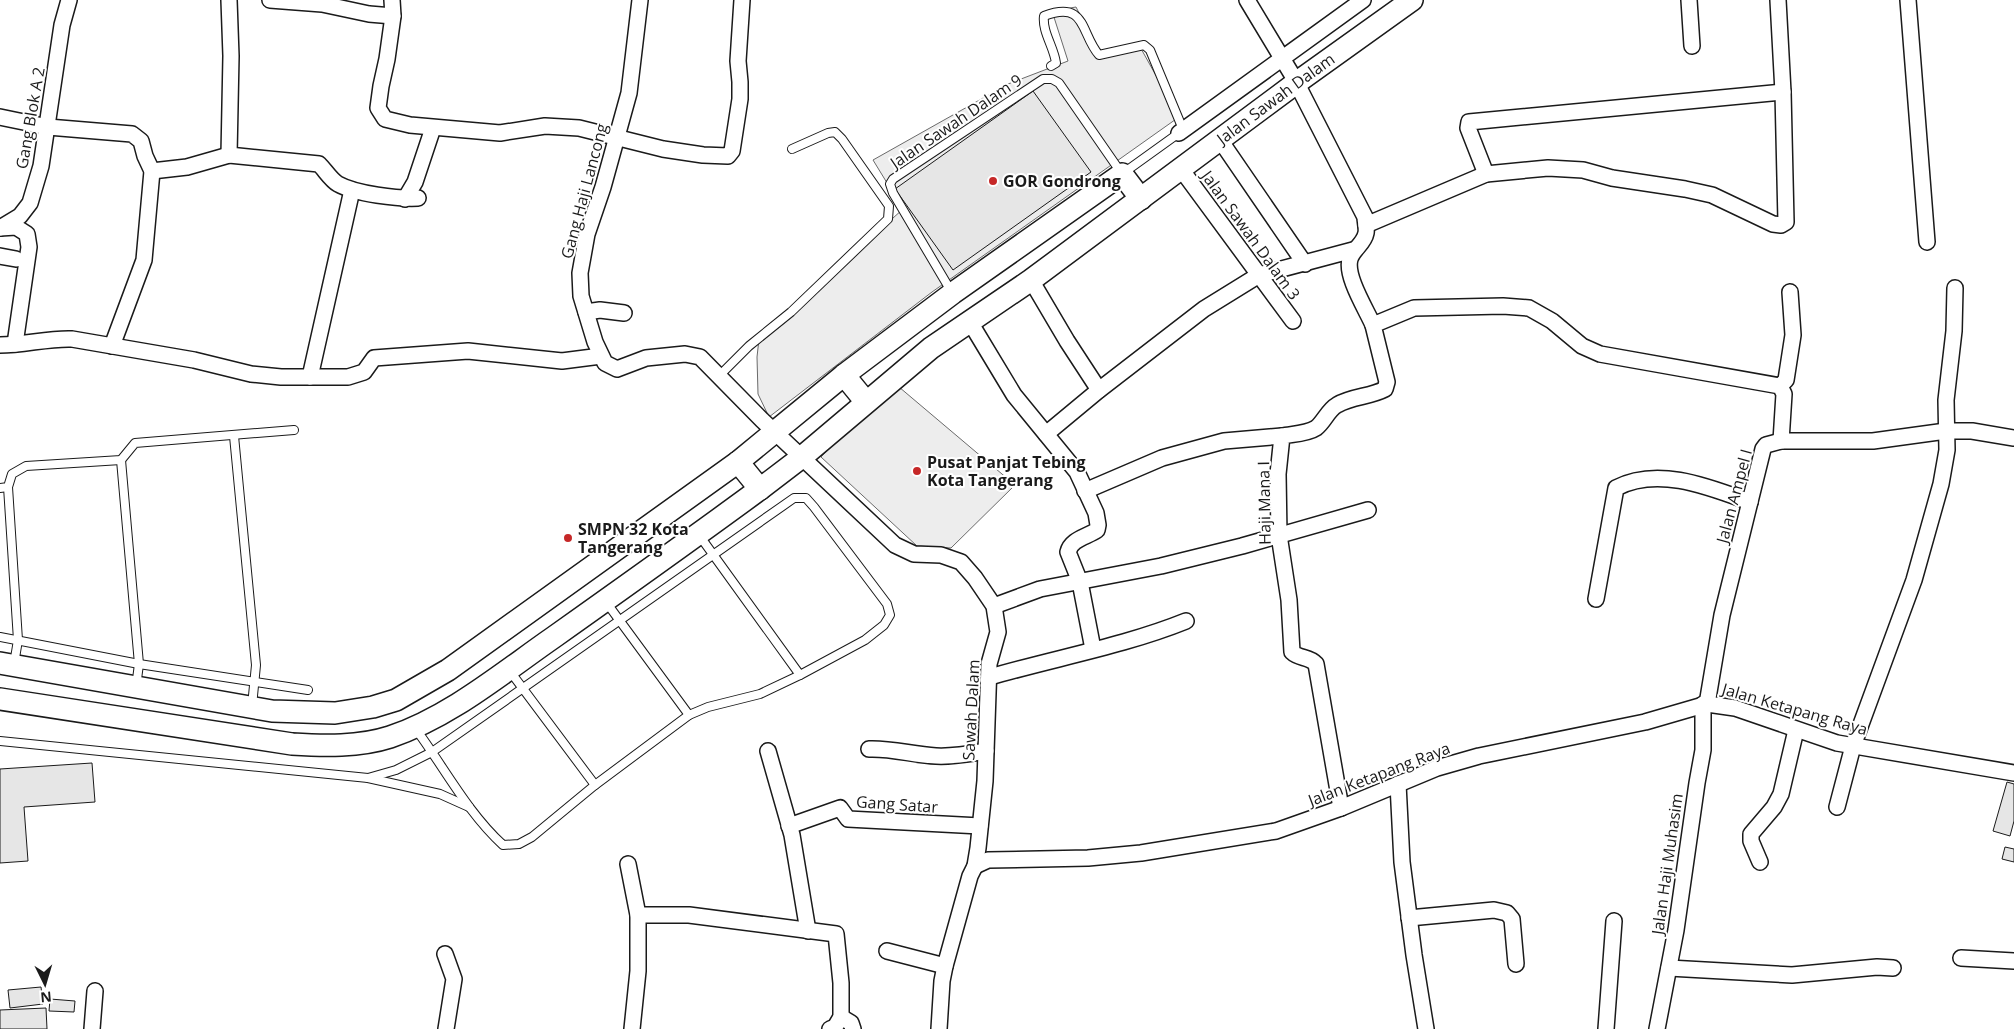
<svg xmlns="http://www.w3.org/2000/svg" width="2014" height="1029" font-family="'Open Sans',sans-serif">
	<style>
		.built { fill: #ededed; stroke: #6a6a6a }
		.building { fill: #e6e6e6; stroke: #1a1a1a }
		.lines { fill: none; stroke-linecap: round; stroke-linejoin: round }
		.lane-casing { stroke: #1a1a1a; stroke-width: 10 }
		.street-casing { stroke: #1a1a1a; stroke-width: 18 }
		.secondary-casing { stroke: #1a1a1a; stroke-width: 24 }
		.lane { stroke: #fff; stroke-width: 8 }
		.street { stroke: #fff; stroke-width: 15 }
		.secondary { stroke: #fff; stroke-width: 21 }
		.poi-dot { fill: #c62828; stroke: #fff; stroke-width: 2 }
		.labels { text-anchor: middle; stroke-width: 4; stroke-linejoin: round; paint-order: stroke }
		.street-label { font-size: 16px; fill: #1a1a1a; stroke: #fff }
		.poi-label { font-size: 16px; font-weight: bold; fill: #1a1a1a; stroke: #fff; text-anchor: start }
	</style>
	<rect width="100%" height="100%" fill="#fff"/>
	<g class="built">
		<polygon points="1076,7 1101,57 1139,45 1179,117 932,292 769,417 758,394 757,357 759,339 903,209 873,160 1008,84 1068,61 1052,11"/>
		<polygon points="899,387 1015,485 951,548 917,546 821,457 860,416"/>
	</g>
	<g class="building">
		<polygon points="1033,91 1091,172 953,270 895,189"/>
		<polygon points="92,763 95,802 24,807 28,861 0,863 0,769"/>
		<polygon points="2007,782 2014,784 2014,821 2010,836 1993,831"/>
		<polygon points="2005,847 2014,849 2014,862 2002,859"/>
		<polygon points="41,987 43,1004 10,1008 8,990"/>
		<polygon points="50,999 75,1001 74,1012 49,1011"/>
		<polygon points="46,1008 47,1029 0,1029 0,1010"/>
	</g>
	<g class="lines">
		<defs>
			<g id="lane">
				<path d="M951,291L893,193L890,184L893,179L1043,79H1052L1059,83L1122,174L1179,133L1182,127L1150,50L1144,45L1099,55C1080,33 1087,0 1044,16C1042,32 1054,47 1056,63L1051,66"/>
				<polyline points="719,376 749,346 791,312 888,219 889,206 842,139 835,132 828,133 792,149"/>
				<polyline points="234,436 256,665 252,706"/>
				<polyline points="121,460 139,664 136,687"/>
				<polyline points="8,487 18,640 14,664"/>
				<polyline points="0,488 8,487 12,474 26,466 121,460 135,443 294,430"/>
				<polyline points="699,535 800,675"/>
				<polyline points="606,602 689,715"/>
				<polyline points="0,637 139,664 308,690"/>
				<polyline points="509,670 595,785"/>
				<polyline points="0,741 368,778 440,794 469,807"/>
				<path d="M368,778L396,770L432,752L794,498H806L814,507L887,604L890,615L884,625L865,640L800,675L760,694L708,707L689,715L595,785L532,837L519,844L503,845C467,812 444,767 415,728"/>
			</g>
			<g id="street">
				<path d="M229,0L231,56L229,155L319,164C325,170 331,180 338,184C356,194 398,199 418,198"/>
				<polyline points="270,0 322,4 369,14 393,16"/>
				<polyline points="392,0 393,16 387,59 381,86 378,108 385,119 410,125 500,133 545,126 579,128 663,149 703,155 728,156 732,151 740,99 740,82 738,61 742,0"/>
				<polyline points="640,0 629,93 603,187 587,234 580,273 581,296 595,342 605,363 617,369 646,358 685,354 700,357 762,420 895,545 914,554 941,555 961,562 975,578 994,606 998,632 989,664 985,781 978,848 975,866 970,876 945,966 942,981 939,1029"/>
				<path d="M1247,0L1294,78L1365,217C1365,222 1367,228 1366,233C1364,244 1353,249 1350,259C1345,276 1366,309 1373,325"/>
				<polyline points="1689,0 1692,46"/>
				<polyline points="1908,0 1927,242"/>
				<polyline points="0,117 48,127 132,134 141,141 145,156 152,171 144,260 112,346"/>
				<polyline points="1179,133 1363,0"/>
				<polyline points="1220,140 1305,264"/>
				<polyline points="1181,169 1293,321"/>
				<polyline points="152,171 187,167 229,155"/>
				<polyline points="1486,174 1468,128 1469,122 1783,92"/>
				<polyline points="405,199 415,182 433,128"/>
				<polyline points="1366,225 1486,174 1548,168 1583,170 1612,178 1685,189 1712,195 1773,224 1781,225 1786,222 1783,92 1778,0"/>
				<polyline points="0,228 20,216 30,203 41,166 62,25 69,0"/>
				<polyline points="0,228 16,227 27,234 29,247 15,344"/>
				<polyline points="0,256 16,259"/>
				<polyline points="1031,280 1067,341 1099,390"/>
				<polyline points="586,312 600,310 624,313"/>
				<path d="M970,322L1014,395L1077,472L1096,513L1098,525L1097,530C1087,537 1071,539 1068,552L1080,582L1093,649"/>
				<path d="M0,345C25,345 48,338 72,339L194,360L251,374L281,377H348L364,372L374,358L468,351L562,361L601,356"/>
				<polyline points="310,377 352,190"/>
				<polyline points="1780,386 1786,380 1793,335 1790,292"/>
				<polyline points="1046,434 1099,390 1204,309 1259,275 1353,250"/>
				<polyline points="1085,491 1162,458 1224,441 1282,436"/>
				<path d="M1596,599L1616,488C1658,466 1709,487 1750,502"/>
				<polyline points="994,606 1040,589 1161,566 1242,546 1368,510"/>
				<path d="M990,677C1055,658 1124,646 1186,621"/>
				<polyline points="1707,704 1722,615 1763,449 1766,445 1781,441 1873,441 1946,431 1972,431 2014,438"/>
				<path d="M869,749C892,748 913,755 936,756C953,757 969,754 986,751"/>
				<polyline points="768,751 792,835 808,931"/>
				<polyline points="1398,784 1402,862 1414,955 1426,1029"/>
				<polyline points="1837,807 1853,746 1914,580 1941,484 1947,450 1946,400 1954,331 1955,288"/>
				<path d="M1341,808L1316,664C1309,656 1299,659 1292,652L1289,600L1279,535L1278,474L1282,436C1292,434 1307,434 1316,428C1324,422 1328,410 1337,405C1352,396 1370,397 1385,389L1387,382L1373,325L1414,308L1503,306L1529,308L1552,321L1582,346L1600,354L1780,386L1784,394L1781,441"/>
				<polyline points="789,826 840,808 848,819 980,826"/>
				<polyline points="1760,862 1751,841 1751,834 1774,807 1781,794 1796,730"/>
				<polyline points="628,864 638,915 638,971 632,1029"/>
				<polyline points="975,866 988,860 1088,858 1141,853 1276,831 1341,808 1437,768 1479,756 1645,722 1707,704 1735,708 1837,743 2014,773"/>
				<polyline points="638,915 689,915 836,934 841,983 841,1017 835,1027 830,1029"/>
				<polyline points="1409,918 1494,910 1507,913 1512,919 1516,964"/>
				<polyline points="887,951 945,966"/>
				<polyline points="445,954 454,979 446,1029"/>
				<polyline points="1961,958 2014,961"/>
				<polyline points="1669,968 1792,975 1877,967 1893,968"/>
				<polyline points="841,1017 851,1023 853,1029"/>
				<polyline points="92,1029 95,991"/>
				<polyline points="1606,1029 1614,921"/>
				<polyline points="1657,1029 1676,930 1697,783 1703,750 1703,704"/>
			</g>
			<g id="secondary">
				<polyline points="844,375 866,402"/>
				<polyline points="738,462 760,489"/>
				<polyline points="0,663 272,711 335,713 373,707 396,700 448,670 738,462 844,375 953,293 1122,174 1141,199"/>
				<path id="s1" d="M0,699L292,744C324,746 359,747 390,737C450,717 502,673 554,637C623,588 692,539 760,489L802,457L931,348L1031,280L1296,83L1412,0"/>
			</g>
		</defs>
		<use href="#lane" class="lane-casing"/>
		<use href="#street" class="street-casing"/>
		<use href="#secondary" class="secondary-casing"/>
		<use href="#lane" class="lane"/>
		<use href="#street" class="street"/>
		<use href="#secondary" class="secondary"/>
	</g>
	<g class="poi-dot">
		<circle cx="993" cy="181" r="5"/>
		<circle cx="917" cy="471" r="5"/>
		<circle cx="568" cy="538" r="5"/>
	</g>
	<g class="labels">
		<g class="street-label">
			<text dy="6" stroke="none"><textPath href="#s1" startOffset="1488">Jalan Sawah Dalam</textPath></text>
			<text transform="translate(30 118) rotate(-80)" y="6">Gang Blok A 2</text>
			<text transform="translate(956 121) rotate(-34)" y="6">Jalan Sawah Dalam 9</text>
			<text transform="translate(584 191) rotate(-75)" y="6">Gang Haji Lancong</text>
			<text transform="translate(1251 235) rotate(54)" y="6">Jalan Sawah Dalam 3</text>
			<text transform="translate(1734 496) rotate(-75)" y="6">Jalan Ampel I</text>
			<text transform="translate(1264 503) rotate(-91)" y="6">Haji Mana I</text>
			<text transform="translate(1795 709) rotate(16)" y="6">Jalan Ketapang Raya</text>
			<text transform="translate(971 710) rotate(-87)" y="6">Sawah Dalam</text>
			<text transform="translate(1379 774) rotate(-21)" y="6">Jalan Ketapang Raya</text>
			<text transform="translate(897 804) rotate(4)" y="6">Gang Satar</text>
			<text transform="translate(1667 864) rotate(-82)" y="6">Jalan Haji Muhasim</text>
		</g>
		<g class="poi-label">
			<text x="1003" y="187">GOR Gondrong</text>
			<text x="927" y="468">Pusat Panjat Tebing<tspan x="927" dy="18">Kota Tangerang</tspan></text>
			<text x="578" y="535">SMPN 32 Kota<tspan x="578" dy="18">Tangerang</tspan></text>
		</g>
	</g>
	<g transform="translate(45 984) rotate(175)" stroke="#ffffff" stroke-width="4" paint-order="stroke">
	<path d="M0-4L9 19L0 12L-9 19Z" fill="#1a1a1a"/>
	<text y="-8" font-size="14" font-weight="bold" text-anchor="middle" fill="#1a1a1a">N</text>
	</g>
</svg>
